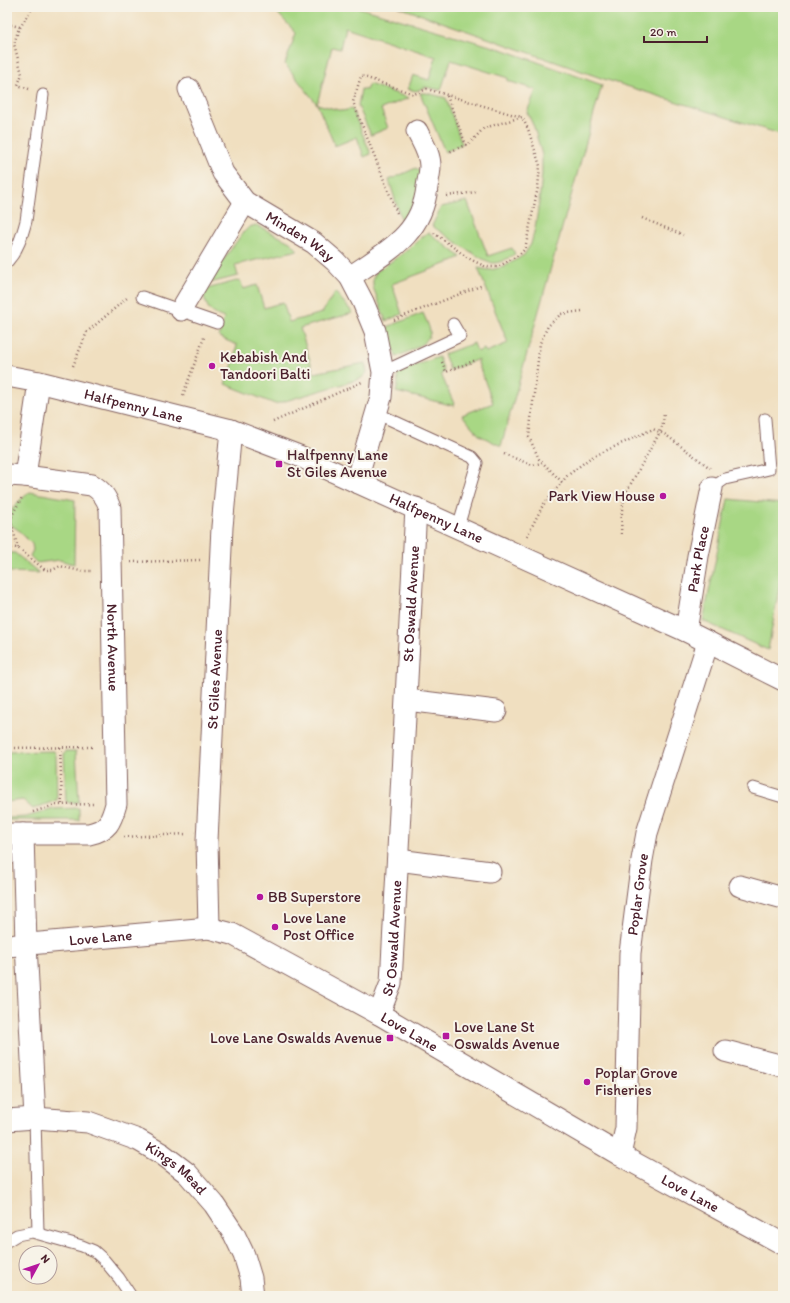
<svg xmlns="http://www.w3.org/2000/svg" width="790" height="1303" font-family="Itim,sans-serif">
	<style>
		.green { fill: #a8d784; stroke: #797b58 }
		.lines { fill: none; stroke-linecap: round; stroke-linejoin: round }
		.service-casing { stroke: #84625f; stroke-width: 13 }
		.minor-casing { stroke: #84625f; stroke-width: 23 }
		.path { stroke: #84625f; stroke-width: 2.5; stroke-dasharray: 1 3; stroke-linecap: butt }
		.service { stroke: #fff; stroke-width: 11 }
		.minor { stroke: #fff; stroke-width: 21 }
		.poi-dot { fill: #b5179e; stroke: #f7f3e8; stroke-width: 1.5 }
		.labels { text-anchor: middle; stroke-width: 4; stroke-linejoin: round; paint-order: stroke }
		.street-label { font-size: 15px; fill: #4a1f2b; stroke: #f7f3e8 }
		.poi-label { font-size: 15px; fill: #4a1f2b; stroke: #f7f3e8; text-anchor: start }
	</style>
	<rect width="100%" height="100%" fill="#f7f3e8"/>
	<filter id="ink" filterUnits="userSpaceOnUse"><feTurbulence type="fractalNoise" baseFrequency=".025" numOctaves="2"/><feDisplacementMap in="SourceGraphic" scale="8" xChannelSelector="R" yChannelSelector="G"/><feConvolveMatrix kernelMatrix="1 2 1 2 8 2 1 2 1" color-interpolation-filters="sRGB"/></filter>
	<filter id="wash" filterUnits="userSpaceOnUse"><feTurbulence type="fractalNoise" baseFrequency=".012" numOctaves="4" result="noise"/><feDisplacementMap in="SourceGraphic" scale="16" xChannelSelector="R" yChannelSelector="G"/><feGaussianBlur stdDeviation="0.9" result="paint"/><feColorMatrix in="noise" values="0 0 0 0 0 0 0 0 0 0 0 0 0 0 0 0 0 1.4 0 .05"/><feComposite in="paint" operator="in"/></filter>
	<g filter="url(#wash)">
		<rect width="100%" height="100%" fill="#f0dfc0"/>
		<g class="green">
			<polygon points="272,7 357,7 504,50 602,85 501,446 479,435 462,415 493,403 478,363 479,359 450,370 444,354 474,343 477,352 484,349 486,352 508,343 478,268 489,270 504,267 524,255 531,244 535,228 539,203 542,174 542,155 534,127 527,112 536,90 508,81 508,78 451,60 441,90 425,87 416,91 408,89 413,75 429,80 436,57 345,27 340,49 332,47 317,104 342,111 352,109 371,154 364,157 357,137 335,146 317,104 285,64 296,33"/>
			<polygon points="399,7 783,7 783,135 604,79"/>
			<polygon points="369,84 409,98 381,109 388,128 371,135 358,106 361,89 366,90"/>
			<polygon points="420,93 427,93 446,98 462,144 445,152"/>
			<polygon points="416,168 420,171 423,186 403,225 389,180"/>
			<path d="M467,201L488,256L512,248L515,254C508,258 501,263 493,263C483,262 443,233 432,226L441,207Z"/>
			<polygon points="256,225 290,242 298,250 235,265 238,276 206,284 242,234 249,227"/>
			<polygon points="428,232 461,257 448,263 392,284 402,314 386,321 373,287 373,278 376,272 405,252"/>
			<path d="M240,280L243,289L257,285L264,308L283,302L289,322L322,313L335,292L353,313L300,328L314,373L365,363L367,372L364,376L360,379L275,404L225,384L232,367L237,345L219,337L224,318C208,312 206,307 203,290Z"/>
			<path d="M423,313C425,318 429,325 430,331C432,343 405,353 396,357L387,327Z"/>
			<polygon points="439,357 444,372 441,374 455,406 396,392 398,384 397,372"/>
			<path d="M30,492L75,500L74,564L59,560L37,563L30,556L33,550L32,544L17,529L9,524C9,507 18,502 30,492Z"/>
			<polygon points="728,499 783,504 783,566 768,650 703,621"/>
			<polygon points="7,553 15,553 39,573 7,572"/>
			<polygon points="54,751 56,755 57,800 33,809 23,800 7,802 7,752"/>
			<polygon points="66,751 76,751 79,802 69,803 66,801 64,754"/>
			<polygon points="79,808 79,820 7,820 7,818 26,817 54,809"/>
		</g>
	</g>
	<g filter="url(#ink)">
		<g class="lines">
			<defs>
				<g id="service">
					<path d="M7,262C18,250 22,236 26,221L43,95"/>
					<polyline points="142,297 217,323"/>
					<polyline points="383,372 460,336 453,324"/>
					<polyline points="376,413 472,457 477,463 458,527"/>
					<polyline points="712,488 725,479 769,469 765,419"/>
					<polyline points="753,788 783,797"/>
					<polyline points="35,1118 38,1233"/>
					<polyline points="7,1241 17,1235 32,1232 82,1246 94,1251 104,1260 119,1278 131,1296"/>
				</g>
				<g id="minor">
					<path id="s1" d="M189,89L223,173L245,202L314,243L335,261L350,277L363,302L375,331L383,372L381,397L356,482"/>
					<path d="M350,277C386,252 422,235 427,187C428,180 430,173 430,166C430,153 422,142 417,131"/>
					<polyline points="181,310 245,202"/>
					<path id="s2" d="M7,376L39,382L231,430L299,456L686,631L783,680"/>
					<path id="s3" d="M7,475L25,476L92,485C102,491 106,497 110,508L116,804C111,822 108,830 89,834H7"/>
					<polyline points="25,476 39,382"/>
					<path id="s4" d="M686,631L698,556L712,488"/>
					<polyline points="407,700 496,711"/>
					<polyline points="23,834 26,944 35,1118"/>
					<polyline points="398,860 490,872"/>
					<polyline points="740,886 783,898"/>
					<path id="s5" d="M209,928L207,841L222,527L231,430"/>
					<path id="s6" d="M7,946L209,928L232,934L379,1014L620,1155L783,1244"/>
					<path id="s7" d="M379,1014L391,983L416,508"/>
					<polyline points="725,1051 783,1066"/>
					<path id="s8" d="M7,1120L35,1118L88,1122L138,1140L162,1154L187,1173L214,1204L234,1234L244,1255L251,1278L253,1296"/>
					<path id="s9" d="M620,1155L626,1128L630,953L642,860L647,833L708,642"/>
				</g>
			</defs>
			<use href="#service" class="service-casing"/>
			<use href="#minor" class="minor-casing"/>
			<g class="path">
				<polyline points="7,24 20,27"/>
				<polyline points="29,89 18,85 22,74 14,44 18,31 30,11 35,7"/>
				<polyline points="447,96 466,145"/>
				<polyline points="447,196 476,192"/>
				<polyline points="397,213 353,102 361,76 414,94 427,89 521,117"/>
				<polyline points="642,218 683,235"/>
				<polyline points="434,233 468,258 486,267 498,267 520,254 525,249 538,187 540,166 528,129 522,117 484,128 470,143 449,152"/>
				<polyline points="394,320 483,285"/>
				<polyline points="442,362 446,372 476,360"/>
				<polyline points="73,366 87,332 127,298"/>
				<polyline points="183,395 205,335"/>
				<polyline points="273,422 362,382"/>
				<polyline points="504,454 532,465 542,463"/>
				<polyline points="562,482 539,459 529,437 531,419 540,343 548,326 561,314 582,311"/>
				<polyline points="621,534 622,510 625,494 660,432 663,423 664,413"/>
				<polyline points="527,536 543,505 567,476 590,458 653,429 666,435 710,468"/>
				<polyline points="7,547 18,548 45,570 53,570 60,566 80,571 91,571"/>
				<path d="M18,548C17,544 11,523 11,520C12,513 19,504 22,497"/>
				<polyline points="131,562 200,560"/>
				<polyline points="60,747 62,805"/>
				<polyline points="7,748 94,747"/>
				<polyline points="33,812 55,805 95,804"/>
				<polyline points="124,837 187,834"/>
			</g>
			<use href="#service" class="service"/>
			<use href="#minor" class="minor"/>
		</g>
	</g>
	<g class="poi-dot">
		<circle cx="212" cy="366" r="4"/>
		<rect x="275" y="460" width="8" height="8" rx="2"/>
		<circle cx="663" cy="496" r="4"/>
		<circle cx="260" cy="897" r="4"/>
		<circle cx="275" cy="927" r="4"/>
		<rect x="442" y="1032" width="8" height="8" rx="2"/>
		<rect x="386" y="1034" width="8" height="8" rx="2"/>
		<circle cx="587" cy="1082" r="4"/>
	</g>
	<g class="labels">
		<g class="street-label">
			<text dy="5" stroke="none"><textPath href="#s1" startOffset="192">Minden Way</textPath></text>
			<text dy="5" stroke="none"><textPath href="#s2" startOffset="130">Halfpenny Lane</textPath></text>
			<text dy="5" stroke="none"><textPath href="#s2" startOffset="454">Halfpenny Lane</textPath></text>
			<text dy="5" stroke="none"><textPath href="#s4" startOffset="73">Park Place</textPath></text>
			<text dy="5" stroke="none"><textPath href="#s7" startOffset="413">St Oswald Avenue</textPath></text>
			<text dy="5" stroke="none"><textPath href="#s3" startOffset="255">North Avenue</textPath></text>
			<text dy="5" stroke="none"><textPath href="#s5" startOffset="249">St Giles Avenue</textPath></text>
			<text dy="5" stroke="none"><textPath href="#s9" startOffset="262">Poplar Grove</textPath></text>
			<text dy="5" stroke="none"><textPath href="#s7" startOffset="78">St Oswald Avenue</textPath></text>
			<text dy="5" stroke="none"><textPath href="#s6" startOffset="94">Love Lane</textPath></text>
			<text dy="5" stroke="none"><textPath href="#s6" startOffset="429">Love Lane</textPath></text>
			<text dy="5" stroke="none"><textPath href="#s8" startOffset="182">Kings Mead</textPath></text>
			<text dy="5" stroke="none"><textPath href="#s6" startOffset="753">Love Lane</textPath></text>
		</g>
		<g class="poi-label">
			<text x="220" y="362">Kebabish And<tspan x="220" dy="17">Tandoori Balti</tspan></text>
			<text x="287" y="460">Halfpenny Lane<tspan x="287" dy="17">St Giles Avenue</tspan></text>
			<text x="655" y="501" text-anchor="end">Park View House</text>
			<text x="268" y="902">BB Superstore</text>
			<text x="283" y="923">Love Lane<tspan x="283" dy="17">Post Office</tspan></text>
			<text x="454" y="1032">Love Lane St<tspan x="454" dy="17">Oswalds Avenue</tspan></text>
			<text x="382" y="1043" text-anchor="end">Love Lane Oswalds Avenue</text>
			<text x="595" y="1078">Poplar Grove<tspan x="595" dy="17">Fisheries</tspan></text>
		</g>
	</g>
	<rect width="790" height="1303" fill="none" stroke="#f7f3e8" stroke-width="24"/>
	<g transform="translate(38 1265) rotate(50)"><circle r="19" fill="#f7f3e8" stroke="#b29e9c"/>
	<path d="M0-3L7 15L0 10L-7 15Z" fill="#b5179e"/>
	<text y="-6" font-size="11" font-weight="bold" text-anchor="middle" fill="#4a1f2b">N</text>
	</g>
	<path d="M644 36v6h63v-6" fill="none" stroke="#4a1f2b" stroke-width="2"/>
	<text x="650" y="36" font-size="12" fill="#4a1f2b" stroke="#f7f3e8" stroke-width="3" paint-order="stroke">20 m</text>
</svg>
